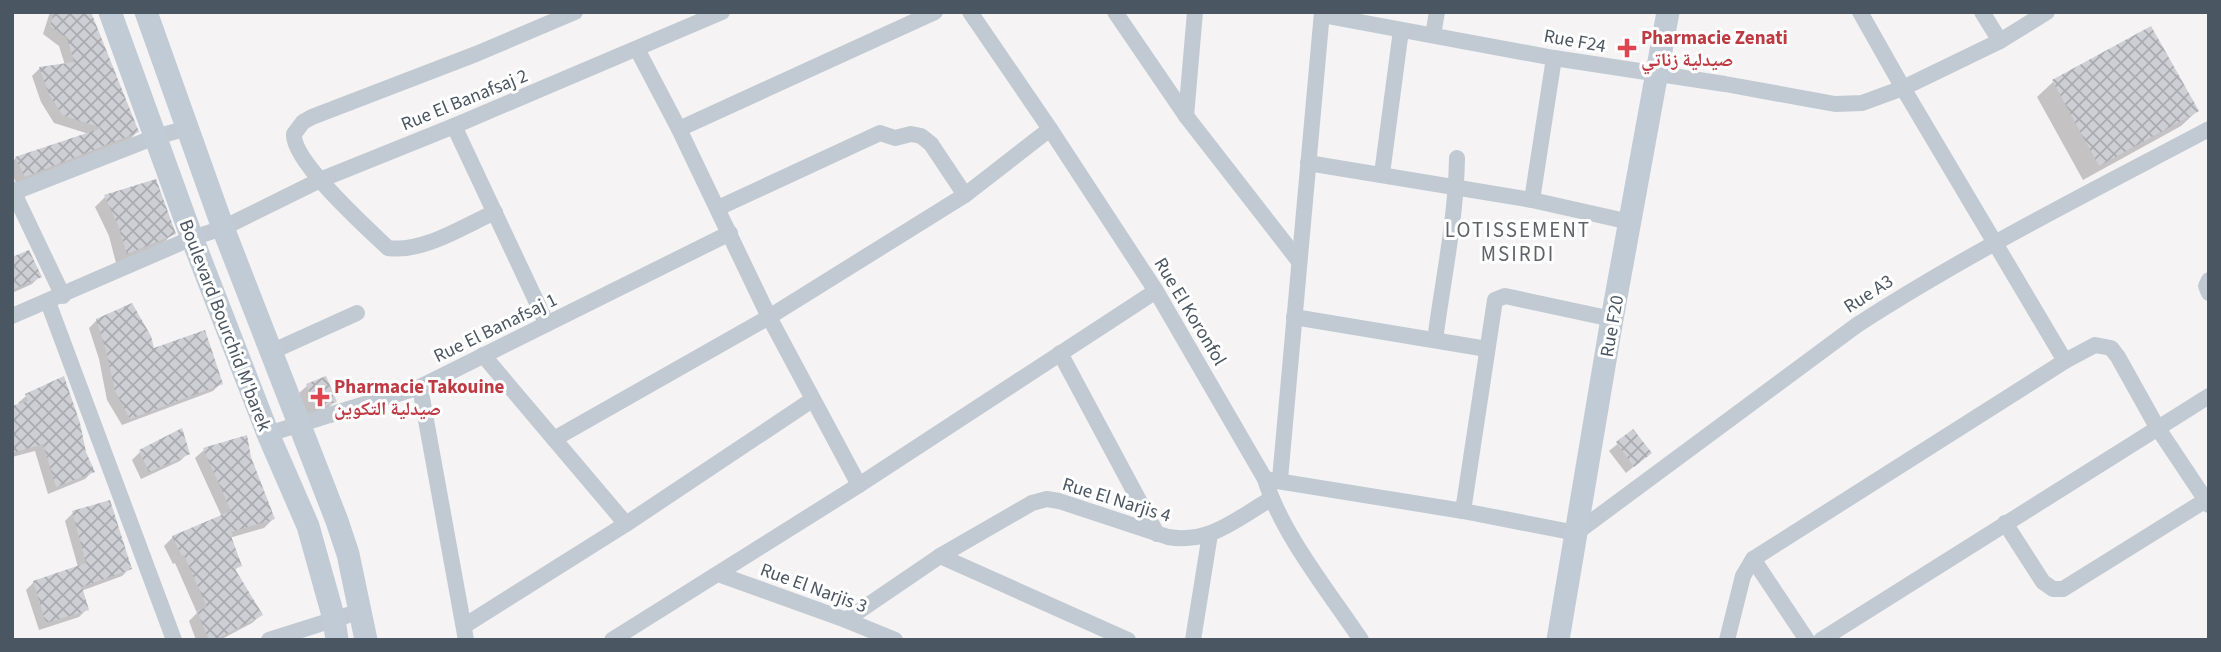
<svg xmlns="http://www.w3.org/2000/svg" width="2221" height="652" font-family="'Source Sans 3','Noto Naskh Arabic',sans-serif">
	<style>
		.shadow { fill: #0003 }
		.building { fill: url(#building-cross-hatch) }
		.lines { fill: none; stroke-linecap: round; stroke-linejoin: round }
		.street { stroke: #c1cad2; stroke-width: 16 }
		.secondary { stroke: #c1cbd6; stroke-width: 23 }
		.health-dot { fill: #e0444e; stroke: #fff; stroke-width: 2.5 }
		.labels { text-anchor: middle; stroke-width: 6; stroke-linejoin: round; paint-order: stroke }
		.health-label { font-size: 19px; font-weight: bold; fill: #be3a42; stroke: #fff; text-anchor: start }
		.street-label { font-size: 19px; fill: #4a5661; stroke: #fff }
		.neighbourhood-label { font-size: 21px; letter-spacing: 2px; fill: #5f6368; stroke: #fff }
	</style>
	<defs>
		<pattern id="building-cross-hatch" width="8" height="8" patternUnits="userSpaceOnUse" patternTransform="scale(1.75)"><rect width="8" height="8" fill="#cdcfd5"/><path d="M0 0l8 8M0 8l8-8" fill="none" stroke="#a8abb0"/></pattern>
	</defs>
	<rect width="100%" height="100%" fill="#f5f3f3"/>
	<g class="shadow">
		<polygon points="50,12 87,12 137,132 129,140 17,184 12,175 12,162 16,158 89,134 54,123 41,102 32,76 40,68 65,65 59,46 43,34"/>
		<polygon points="2151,28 2197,111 2181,126 2083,180 2037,97 2053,82"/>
		<polygon points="105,197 174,233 163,243 116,263 109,236 95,207"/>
		<polygon points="12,260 40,276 32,284 12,293"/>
		<polygon points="97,320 153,351 221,383 213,391 122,425 107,400 99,359 89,328"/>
		<polygon points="307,386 335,401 327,409 307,414 299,393"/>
		<polygon points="26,396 84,453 93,471 85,479 48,494 35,451 12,457 12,408 19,406 18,403"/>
		<polygon points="1633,431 1650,453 1626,473 1609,451"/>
		<polygon points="204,450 249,457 273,519 264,528 229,538 240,565 234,571 261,615 252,623 220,640 196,640 189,621 197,613 175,563 173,564 164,546 173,537 222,517 195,458"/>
		<polygon points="140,452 188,453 180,461 141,479 132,460"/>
		<polygon points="73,513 130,568 122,576 81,591 87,609 79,617 39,630 26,590 34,582 78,567 65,521"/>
	</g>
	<g class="building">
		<polygon points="54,12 91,12 139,132 25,177 15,157 102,128 62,115 49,94 39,67 74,62 67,38 50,26"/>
		<polygon points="2151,26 2199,111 2099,166 2052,80"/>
		<polygon points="156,179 176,234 127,254 118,225 104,195"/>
		<polygon points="29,250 42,277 12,290 12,257"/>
		<polygon points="132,303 151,336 154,348 205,330 223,384 130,419 115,391 106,350 96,319"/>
		<polygon points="64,376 80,423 86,452 95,472 56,487 43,444 12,453 12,406 28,401 25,394"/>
		<polygon points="326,376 337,402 318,408 315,406 306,384"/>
		<polygon points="182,428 190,454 149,472 139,450"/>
		<polygon points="1633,429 1652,453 1634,467 1616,442"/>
		<polygon points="247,435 251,457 275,519 231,532 233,535 231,536 242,566 235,569 263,615 215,640 209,640 197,611 207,607 184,555 182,556 172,536 231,511 203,448"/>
		<polygon points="110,500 132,569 82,587 89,610 46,623 33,581 86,563 72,511"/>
	</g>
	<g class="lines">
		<g class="street">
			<path d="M970,12L1050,129L1156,291L1265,479C1281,533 1329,592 1361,640"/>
			<polyline points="1115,12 1186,116 1298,260"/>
			<polyline points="1860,12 1903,88 2065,361"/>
			<polyline points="1982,12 2000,41"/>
			<polyline points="1322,15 1554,58 1725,84 1835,104 1862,103 1903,88 2000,41 2047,12"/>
			<polyline points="1433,35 1437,12"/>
			<polyline points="637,49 679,129 769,317 859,485"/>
			<polyline points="1186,116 1195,12"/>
			<polyline points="454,126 547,324"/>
			<polyline points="679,129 935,12"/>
			<polyline points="1308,163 1532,200 1630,222"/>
			<polyline points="1382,174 1401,30"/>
			<polyline points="12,189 63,296"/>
			<polyline points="12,193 155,137 188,128"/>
			<polyline points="1532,200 1554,58"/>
			<polyline points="718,208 880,133 895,138 911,134 921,136 931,144 965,195"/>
			<path d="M495,212C464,226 423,253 388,248C367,228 292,161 294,134L303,122L312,117L476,54L575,12"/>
			<polyline points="2209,280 2206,286 2209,293"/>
			<polyline points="48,302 174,640"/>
			<polyline points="12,316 192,238 223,228 320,180 454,126 722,12"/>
			<polyline points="1294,317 1487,349"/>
			<path d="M1435,340C1443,279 1456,220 1457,158"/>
			<polyline points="273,351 357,313"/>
			<polyline points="1060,353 1157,534"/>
			<polyline points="483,355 626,524"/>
			<polyline points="420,387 466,640"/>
			<polyline points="268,434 420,387 730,233"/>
			<polyline points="554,439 769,317 965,195 1050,129"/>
			<path d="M1265,479L1463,511L1576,533L1857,325C1970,252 2090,192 2209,129"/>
			<polyline points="1280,479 1322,12"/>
			<polyline points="1463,511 1495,300 1505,296 1612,319"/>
			<polyline points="2005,523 2043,582 2053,589 2063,589 2206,500"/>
			<polyline points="940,556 1128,640"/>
			<polyline points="1753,559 1807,640"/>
			<polyline points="718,574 846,620 895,640"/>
			<path d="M846,620L940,556L1032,503L1047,499L1059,501L1168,537C1210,544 1236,519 1271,499"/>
			<polyline points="464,626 626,524 812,400"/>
			<polyline points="269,640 361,611"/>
			<polyline points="612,640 859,485 1156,291"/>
			<polyline points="1193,640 1210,534"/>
			<polyline points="1727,640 1743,576 1753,559 2065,361 2095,345 2111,348 2118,357 2157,427 2209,505"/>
			<polyline points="1821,640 2209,396"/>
		</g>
		<g class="secondary">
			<polyline points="110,12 192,238 268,434 308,526 334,619 337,640"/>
			<polyline points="146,12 223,228 337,521 348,554 366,640"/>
			<polyline points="1558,640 1612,319 1668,12"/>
		</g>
	</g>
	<g class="health-dot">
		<path d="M1623.5 37.5h7v7h7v7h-7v7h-7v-7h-7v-7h7z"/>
		<path d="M316.5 386.5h7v7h7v7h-7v7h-7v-7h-7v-7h7z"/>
	</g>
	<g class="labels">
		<g class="health-label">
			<text x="1641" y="44">Pharmacie Zenati<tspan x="1641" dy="22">صيدلية زناتي</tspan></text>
			<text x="334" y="393">Pharmacie Takouine<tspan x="334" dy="22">صيدلية التكوين</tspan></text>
		</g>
		<g class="street-label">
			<text transform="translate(1575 40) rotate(10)" y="7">Rue F24</text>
			<text transform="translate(464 99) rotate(-22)" y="7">Rue El Banafsaj 2</text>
			<text transform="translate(1868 293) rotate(-33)" y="7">Rue A3</text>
			<text transform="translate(1191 311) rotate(59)" y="7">Rue El Koronfol</text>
			<text transform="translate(226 325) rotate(69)" y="7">Boulevard Bourchid M'barek</text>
			<text transform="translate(1611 326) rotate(-80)" y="7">Rue F20</text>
			<text transform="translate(495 327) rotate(-26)" y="7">Rue El Banafsaj 1</text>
			<text transform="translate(1117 499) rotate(17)" y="7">Rue El Narjis 4</text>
			<text transform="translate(814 587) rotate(20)" y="7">Rue El Narjis 3</text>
		</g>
		<g class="neighbourhood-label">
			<text x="1518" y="237">LOTISSEMENT<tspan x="1518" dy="24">MSIRDI</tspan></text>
		</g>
	</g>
	<rect width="2221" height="652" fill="none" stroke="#4a5661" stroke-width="28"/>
</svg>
